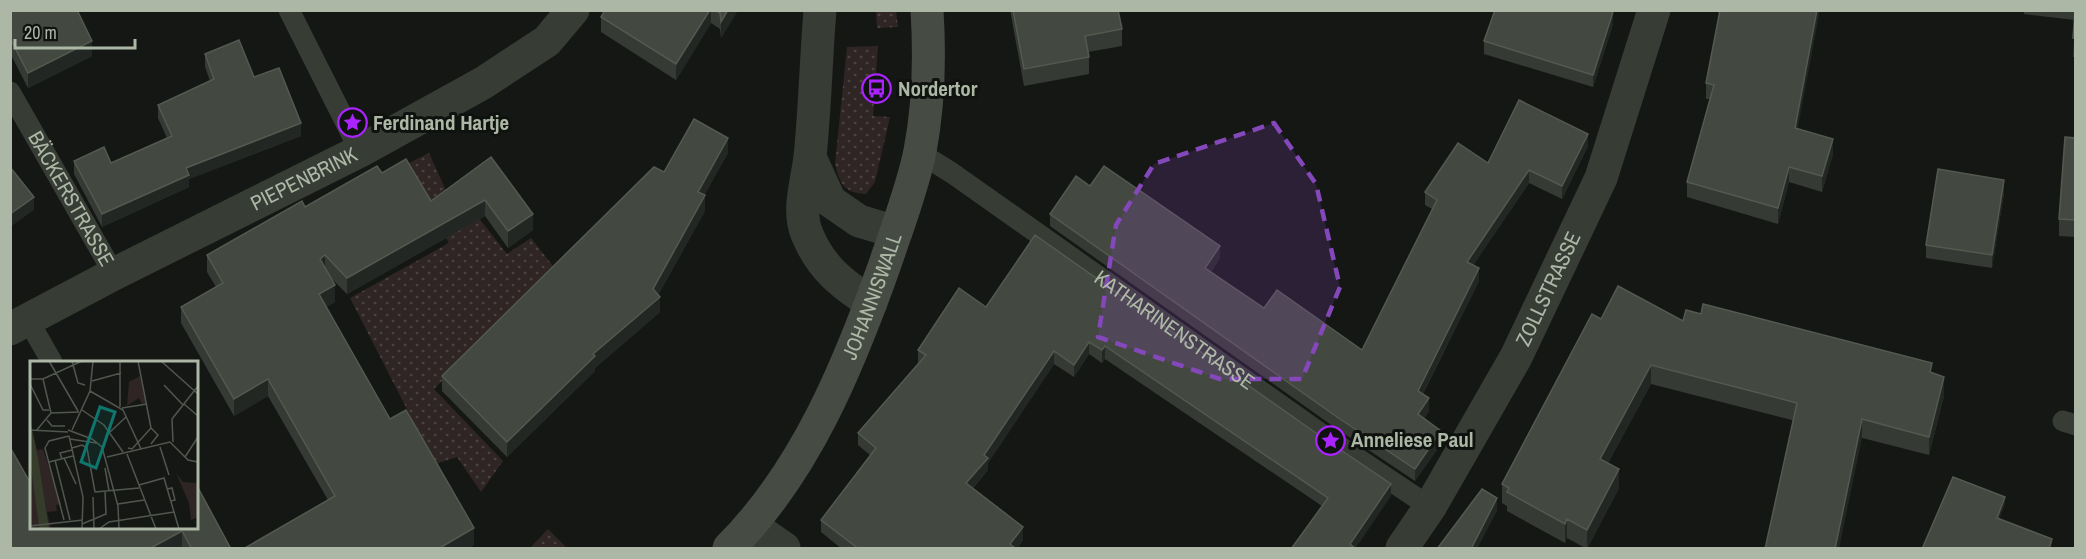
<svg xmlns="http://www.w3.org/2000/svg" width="2086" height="559" font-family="'Archivo Narrow',sans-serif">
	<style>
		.grass { fill: url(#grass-dots) }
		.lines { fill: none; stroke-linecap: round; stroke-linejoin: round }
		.service { stroke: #373c35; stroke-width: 21 }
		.minor { stroke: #373c35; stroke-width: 33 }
		.secondary { stroke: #464c43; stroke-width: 33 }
		.wall { fill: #363a34 }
		.shaded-wall { fill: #232723 }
		.building { fill: #434841; stroke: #535a50; stroke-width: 1.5 }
		.marked { fill: #8548ba; fill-opacity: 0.2; stroke: #8548ba; stroke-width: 4.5; stroke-dasharray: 12 8; stroke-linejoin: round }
		.labels { text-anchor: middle; stroke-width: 6; stroke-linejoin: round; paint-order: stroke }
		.poi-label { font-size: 21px; font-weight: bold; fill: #acb8a5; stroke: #101210; text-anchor: start }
		.street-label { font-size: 21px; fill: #acb8a5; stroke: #101210 }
		.inset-road { fill: none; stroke: #51574f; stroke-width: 1.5 }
		.view { fill: #0f766e; fill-opacity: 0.15; stroke: #0f766e; stroke-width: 3 }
		.inset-edge { fill: none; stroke: #acb8a5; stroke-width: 3 }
	</style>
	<defs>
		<pattern id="grass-dots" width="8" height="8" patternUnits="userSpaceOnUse" patternTransform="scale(1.5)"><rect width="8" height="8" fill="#2f2524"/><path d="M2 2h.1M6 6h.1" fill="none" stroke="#4a4341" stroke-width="1.8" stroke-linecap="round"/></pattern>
	</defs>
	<rect width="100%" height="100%" fill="#151715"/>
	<g class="grass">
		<polygon points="876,11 896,11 898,27 877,28"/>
		<path d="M878,46L873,116L890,117L875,182L866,194C844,193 840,184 835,164L847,47Z"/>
		<polygon points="429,153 448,195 460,194 507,254 531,238 560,275 493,328 434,389 503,461 481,492 457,457 435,464 350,298 449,243 405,165"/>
		<polygon points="548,529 567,548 530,548"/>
	</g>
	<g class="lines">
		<g class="service">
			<polyline points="289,10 360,151"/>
			<path id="s1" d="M10,92L114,274"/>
			<path id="s2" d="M920,153L952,173L1330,440L1430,507"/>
			<polyline points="28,320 52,362"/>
			<polyline points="2063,421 2076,425"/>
		</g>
		<g class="minor">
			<path d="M820,10C816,59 815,108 810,157C807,182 797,210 807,234C821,268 841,283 871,303"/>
			<polyline points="810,157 830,201 859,221 896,232"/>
			<path id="s3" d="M10,329L114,274L360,151L483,83L547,41L573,10"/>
			<polyline points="752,526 784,548"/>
			<path id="s4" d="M1402,548L1430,507L1516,357L1601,178L1654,10"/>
		</g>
		<path class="secondary" id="s5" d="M729,548C806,471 849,365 885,264C897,228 913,187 920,151C929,104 930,58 927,10"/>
	</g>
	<g class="wall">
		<polygon points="10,10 92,56 28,88 10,53"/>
		<polygon points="605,10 738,10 721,38 720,29 711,23 676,80 601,32 601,17"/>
		<polygon points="1010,10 1118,10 1122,29 1122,46 1088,52 1089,57 1089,74 1024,86"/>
		<polygon points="1495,10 1613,10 1613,24 1593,87 1484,54 1484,41"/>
		<polygon points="1720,10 1798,128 1833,154 1822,192 1789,182 1778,224 1687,197 1687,182 1710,99 1706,99 1706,83"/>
		<polygon points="2024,10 2076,10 2076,57 2073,57 2075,20 2024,14"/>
		<polygon points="205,54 254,77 301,136 189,179 189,187 102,227 74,174 74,161 111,163 167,138 158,118 158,105 210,81 205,67"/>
		<polygon points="2076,138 2076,237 2059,236 2059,219"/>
		<polygon points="1588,146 1562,199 1529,183 1473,265 1479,281 1423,394 1429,411 1424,419 1441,444 1415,481 1337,429 1050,226 1050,214 1090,186 1220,258 1211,272 1264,308 1362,350 1432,209 1425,205 1425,192 1488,163"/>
		<polygon points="728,153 704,195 705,211 658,295 660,312 595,368 595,371 507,457 442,391 442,376"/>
		<polygon points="491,157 533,230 508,248 485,216 347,294 330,277 335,302 326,307 390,419 474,545 467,549 243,549 328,500 268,396 234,416 181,323 181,307 216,287 207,272 207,255 305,207 382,173 431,201"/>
		<polygon points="2004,193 1992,268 1926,258 1926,245"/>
		<polygon points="1035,235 1391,496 1322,506 1105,359 1102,363 1089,354 1074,377 1054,364 988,463 988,470 973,488 1023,540 1017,549 842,549 821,532 821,520 870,455 858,445 858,433 919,362 918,362 918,350 986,307"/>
		<polygon points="1601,319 1683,321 1932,373 1944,396 1929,455 1651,384 1608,463 1619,488 1587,549 1567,538 1565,543 1507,511 1507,506 1502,503 1502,484"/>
		<polygon points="32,528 196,528 231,549 183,549 182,547 180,549 10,549"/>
	</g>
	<g class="shaded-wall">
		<polygon points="710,10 711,10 711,23 676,80 676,64"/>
		<polygon points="728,10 738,10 721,38 721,22"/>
		<polygon points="1817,10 1820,10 1795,143 1795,128"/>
		<polygon points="1613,12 1613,24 1593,87 1593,75"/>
		<polygon points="92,41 92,56 28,88 28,73"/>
		<polygon points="301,123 301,136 189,179 189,187 102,227 102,214 186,168"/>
		<polygon points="1588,134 1588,146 1562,199 1562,186"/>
		<polygon points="728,138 728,153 698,207 698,192"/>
		<polygon points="1833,139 1833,154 1822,192 1822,176"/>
		<polygon points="1789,167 1789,182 1778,224 1778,208"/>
		<polygon points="1529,170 1529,183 1467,275 1467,262"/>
		<polygon points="2004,180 2004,193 1992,268 1992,255"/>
		<polygon points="705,195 705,211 655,301 660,297 660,312 595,368 595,371 507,457 507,442 593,354 653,289"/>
		<polygon points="34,197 34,210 10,227 10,214"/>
		<polygon points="485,200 485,216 347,294 347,278"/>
		<polygon points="533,214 533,230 508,248 508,231"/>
		<polygon points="1220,246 1220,258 1205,280 1205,268"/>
		<polygon points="325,255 325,272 320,259"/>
		<polygon points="1479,268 1479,281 1418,403 1418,391"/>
		<polygon points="335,285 335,302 319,311 319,294"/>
		<polygon points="1089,342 1089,354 1074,377 1074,365"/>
		<polygon points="1105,346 1105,359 1102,363 1102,350"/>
		<polygon points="1054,351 1054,364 988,463 988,470 966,495 966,483"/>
		<polygon points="1651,365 1651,384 1600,478 1600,459"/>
		<polygon points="1944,377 1944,396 1929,455 1929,437"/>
		<polygon points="268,379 268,396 234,416 234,399"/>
		<polygon points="1429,398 1429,411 1418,427 1418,414"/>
		<polygon points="1862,419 1862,438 1839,549 1835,549"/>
		<polygon points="1441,431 1441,444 1415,481 1415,469"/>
		<polygon points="1619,469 1619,488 1587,549 1587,530"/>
		<polygon points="1391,484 1391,496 1355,549 1350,544"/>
		<polygon points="2005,497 2005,504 1997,525 1997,518"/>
		<polygon points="1497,498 1497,511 1477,549 1471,549"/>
		<polygon points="1567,519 1567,538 1565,543 1565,524"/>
		<polygon points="1023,527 1023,540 1017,549 1010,544"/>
		<polygon points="474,528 474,545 467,549 438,549"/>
		<polygon points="182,531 182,547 180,549 149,549"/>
		<polygon points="2052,539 2051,549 2049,549"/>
	</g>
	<g class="building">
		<polygon points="10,10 77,10 92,41 28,73 10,38"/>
		<polygon points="605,10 710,10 676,64 601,17"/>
		<polygon points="715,10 728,10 721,22 720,13"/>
		<polygon points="1013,10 1118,10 1122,29 1085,36 1089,57 1024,69"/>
		<polygon points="1495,10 1609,10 1613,12 1593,75 1484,41"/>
		<polygon points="1720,10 1817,10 1795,128 1833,139 1822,176 1789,167 1778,208 1687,182 1714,85 1706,83"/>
		<polygon points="2075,10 2076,10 2076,38 2073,38"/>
		<polygon points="239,40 254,77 279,68 301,123 186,168 189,175 102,214 74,161 104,147 111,163 172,136 158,105 214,79 205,54"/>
		<polygon points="1519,100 1588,134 1562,186 1529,170 1467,262 1479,268 1418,391 1429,398 1418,414 1441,431 1415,469 1337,417 1050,214 1076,176 1090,186 1104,166 1220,246 1205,268 1264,308 1277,290 1362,350 1437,200 1425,192 1458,143 1488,163"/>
		<polygon points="694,119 728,138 698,192 705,195 653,289 660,297 593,354 595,356 507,442 442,376 654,167 664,172"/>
		<polygon points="2065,137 2076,138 2076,220 2059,219"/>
		<polygon points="491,157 533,214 508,231 485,200 347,278 325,255 320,259 335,285 319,294 390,419 406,410 474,528 438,549 243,549 335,496 268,379 234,399 181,307 223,283 207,255 302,201 305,207 377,166 382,173 406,159 431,201"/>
		<polygon points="10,167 34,197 10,214"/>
		<polygon points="1938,169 2004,180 1992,255 1926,245"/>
		<polygon points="1035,235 1323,438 1391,484 1350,544 1356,549 1291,549 1328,498 1105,346 1102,350 1089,342 1074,365 1054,351 984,455 988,458 966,483 1023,527 1010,544 1016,549 859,549 821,520 876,448 858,433 926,355 918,350 959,288 986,307"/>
		<polygon points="1618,286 1683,321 1686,310 1701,314 1703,304 1932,363 1930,372 1944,377 1929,437 1862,419 1835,549 1765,549 1797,403 1651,365 1600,459 1619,469 1587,530 1567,519 1565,524 1507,492 1509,488 1502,484 1592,314 1601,319"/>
		<polygon points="10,447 32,486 32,528 196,528 196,484 231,549 192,549 182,531 149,549 10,549"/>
		<polygon points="1953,477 2005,497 1997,518 2052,539 2049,549 1922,549"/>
		<polygon points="1482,489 1497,498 1471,549 1437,549"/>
	</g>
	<path class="marked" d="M1274,123L1316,184L1340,287L1302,379H1220L1098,337L1116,225L1154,164Z"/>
	<defs>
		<symbol id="bus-ring" viewBox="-11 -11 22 22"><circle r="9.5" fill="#101210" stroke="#ab24ff" stroke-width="1.5"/><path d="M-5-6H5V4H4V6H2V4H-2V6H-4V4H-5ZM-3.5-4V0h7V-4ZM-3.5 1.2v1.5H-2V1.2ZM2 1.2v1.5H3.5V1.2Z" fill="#ab24ff"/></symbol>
		<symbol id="sight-ring" viewBox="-11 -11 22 22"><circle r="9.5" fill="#101210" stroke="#ab24ff" stroke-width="1.5"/><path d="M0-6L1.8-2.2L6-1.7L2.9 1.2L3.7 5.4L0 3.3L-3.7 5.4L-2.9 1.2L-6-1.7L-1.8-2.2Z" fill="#ab24ff"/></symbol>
	</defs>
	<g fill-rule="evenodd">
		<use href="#bus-ring" x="860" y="72" width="33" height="33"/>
		<use href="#sight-ring" x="336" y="106" width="33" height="33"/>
		<use href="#sight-ring" x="1314" y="424" width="33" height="33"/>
	</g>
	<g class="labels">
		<g class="poi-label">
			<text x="898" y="96">Nordertor</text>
			<text x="373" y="130">Ferdinand Hartje</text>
			<text x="1351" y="447">Anneliese Paul</text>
		</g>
		<g class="street-label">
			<text dy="7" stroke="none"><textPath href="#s3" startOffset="330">PIEPENBRINK</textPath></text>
			<text dy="7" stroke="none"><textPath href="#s1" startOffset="123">BÄCKERSTRASSE</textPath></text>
			<text dy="7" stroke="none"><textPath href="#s4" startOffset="298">ZOLLSTRASSE</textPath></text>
			<text dy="7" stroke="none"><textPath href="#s5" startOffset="292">JOHANNISWALL</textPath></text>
			<text dy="7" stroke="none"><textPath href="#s2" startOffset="310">KATHARINENSTRASSE</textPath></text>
		</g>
	</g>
	<g transform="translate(30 361)">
		<rect width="168" height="168" fill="#151715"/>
		<path d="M110,15L116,42L112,43L109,37L97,45L99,21Z" fill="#2f2524"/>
		<path d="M146,112L153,121L168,122V156L161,159L159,142Z" fill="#2f2524"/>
		<path d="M0,59L7,89L13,88L31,143L26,144L27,150L17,151L21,168H0Z" fill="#2f2524"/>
		<path d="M0,60L8,97L19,168H10L9,164L0,100Z" fill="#353c2a"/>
		<path class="inset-road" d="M19,0L48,50M42,0L48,22L55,24M90,0V46M108,0L121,67M131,0L168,33M0,18H13L52,0M13,18L21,52M62,20L91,12M0,23L13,49H19M134,24L153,44M60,30L93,49L111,88M154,43L168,55M92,47L117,43M52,49L74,64L93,91M21,52L49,51M17,59L22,65H35M121,67L128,74L121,83M0,69L38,71M38,69L62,78L72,86L88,145L89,168M42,69L60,30L63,0M6,70L21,52M80,71L96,56M39,75L53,136L52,168M40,78L66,82M143,81L142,58L168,25M130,86L139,114M42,87L52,84L57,87L65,131M98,87L102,88L121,67M97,93L109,124M77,96L140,81L158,99L168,101M155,96L168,76M34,97L46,123M32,98L30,92L42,89M25,99L40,159M19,101L43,95M75,107L79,130M109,124L134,117L149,168M109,124L126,168M137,128L142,127L145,139L141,140M65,131L109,127M63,136L64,168M88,143L114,139M34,159L15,87L19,80L39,75M52,163L76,153L75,130M0,165L53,159M69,168L79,161L144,151"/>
		<path class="view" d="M70,46L85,51L66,107L51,101Z"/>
		<rect width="168" height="168" class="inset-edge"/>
	</g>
	<rect width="2086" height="559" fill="none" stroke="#acb8a5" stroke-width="24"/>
	<path d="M15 39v9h120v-9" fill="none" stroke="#acb8a5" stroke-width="3"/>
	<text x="24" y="39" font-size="18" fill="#acb8a5" stroke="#101210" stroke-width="4.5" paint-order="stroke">20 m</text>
</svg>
